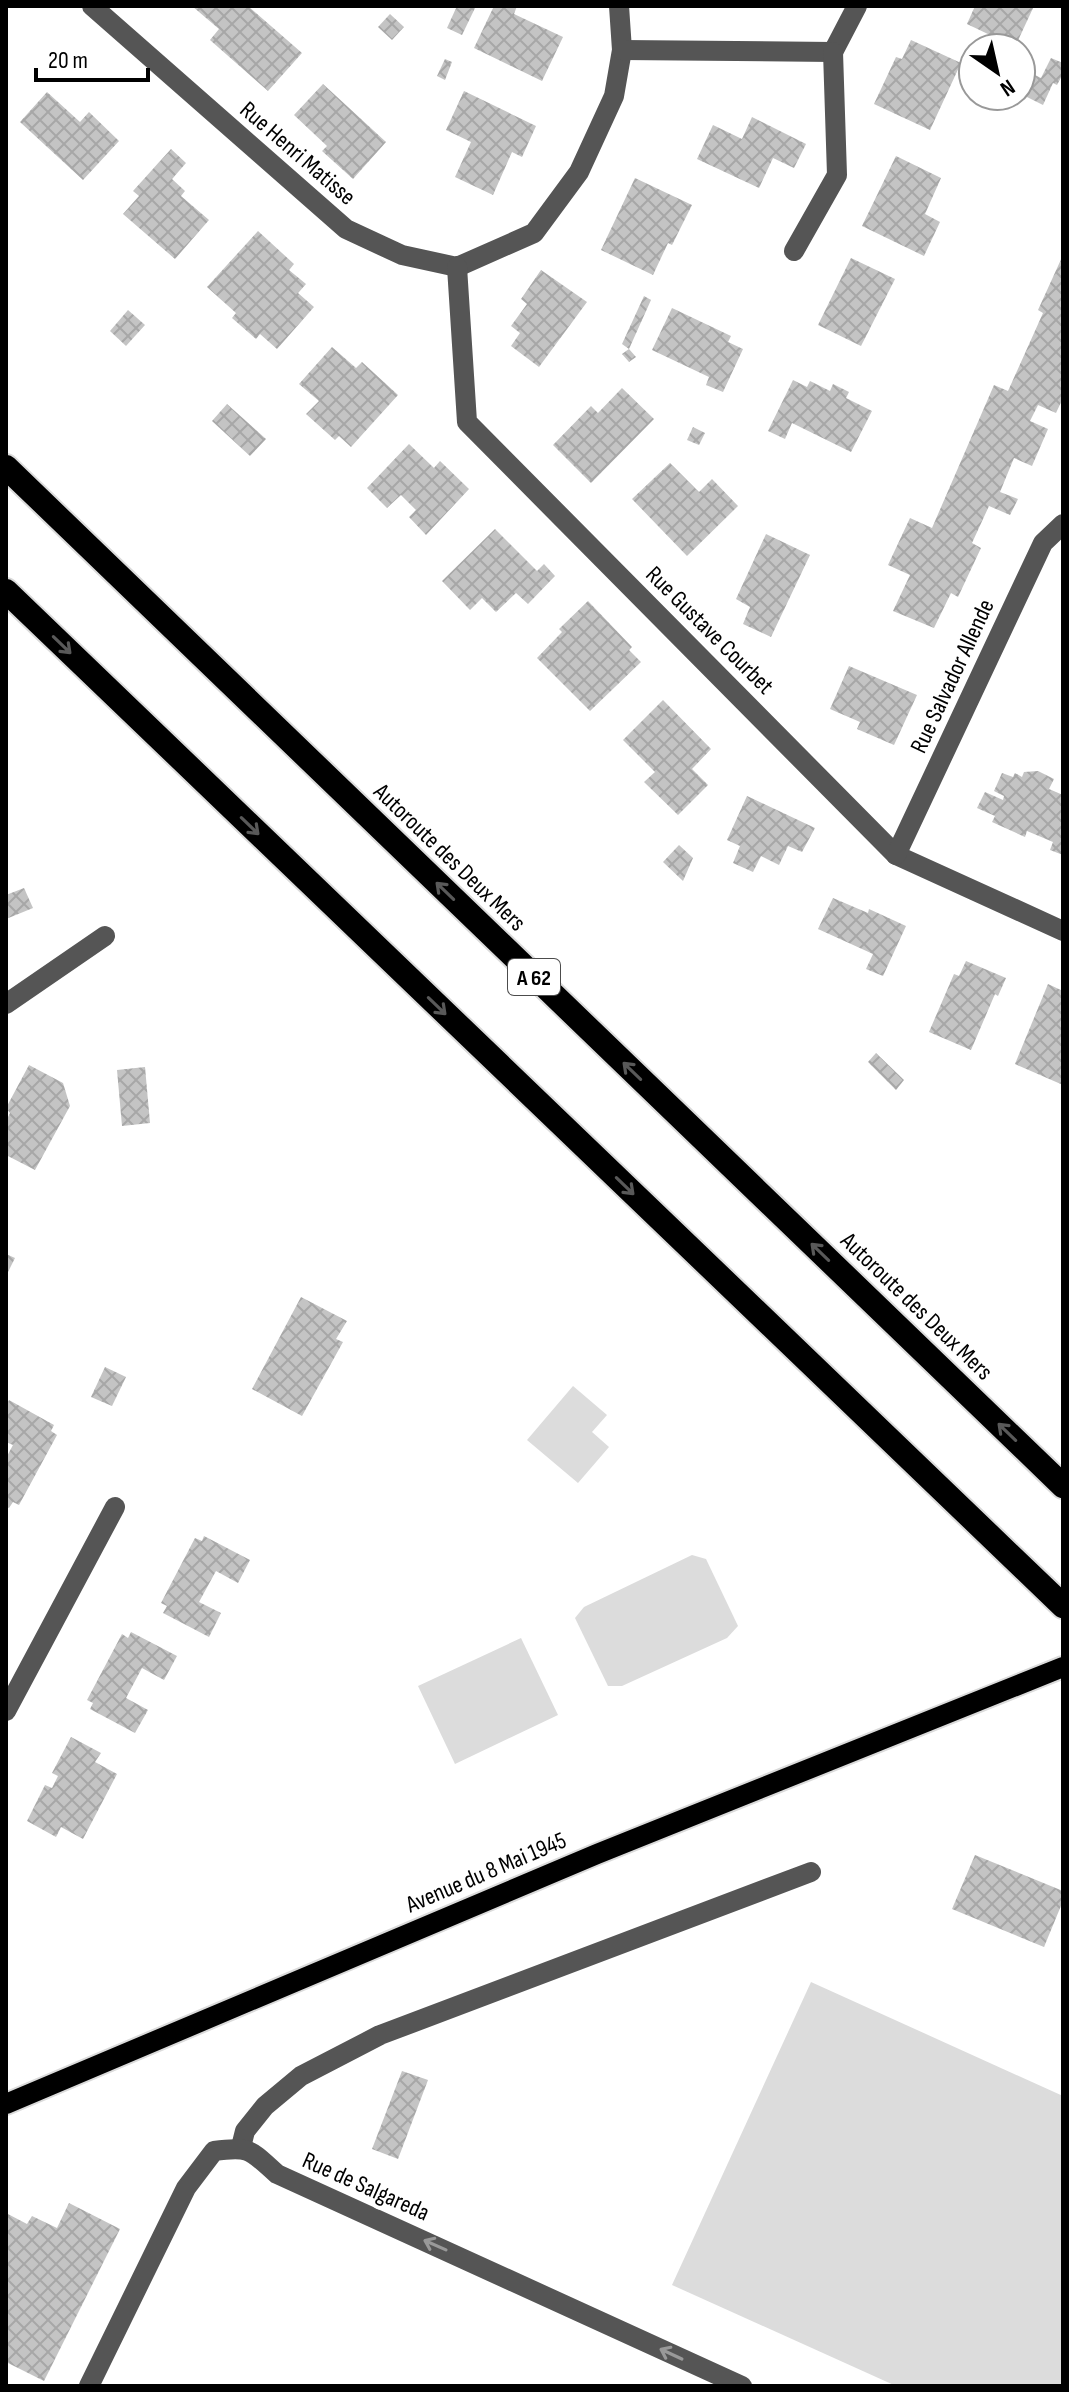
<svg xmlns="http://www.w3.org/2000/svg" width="1069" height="2392" font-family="'Sofia Sans Condensed',sans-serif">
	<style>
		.park { fill: #dcdcdc }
		.building { fill: url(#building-cross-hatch) }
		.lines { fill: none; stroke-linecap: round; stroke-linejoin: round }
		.major-casing { stroke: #dbdbdb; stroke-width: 24 }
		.highway-casing { stroke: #dbdbdb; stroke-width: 28 }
		.minor { stroke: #555; stroke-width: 20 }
		.major { stroke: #000; stroke-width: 20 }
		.highway { stroke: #000; stroke-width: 24 }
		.oneway { stroke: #595959 }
		.oneway2 { stroke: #999 }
		.labels { text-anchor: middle; stroke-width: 8; stroke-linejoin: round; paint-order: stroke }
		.shield { fill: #fff; stroke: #4c4c4c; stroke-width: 2 }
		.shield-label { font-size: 22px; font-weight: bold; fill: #000 }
		.street-label { font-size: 24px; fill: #000; stroke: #fff }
	</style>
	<defs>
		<pattern id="building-cross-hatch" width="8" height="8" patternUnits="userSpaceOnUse" patternTransform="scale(2)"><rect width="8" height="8" fill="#c4c4c4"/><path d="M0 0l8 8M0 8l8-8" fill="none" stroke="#a7a7a7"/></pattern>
	</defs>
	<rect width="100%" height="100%" fill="#fff"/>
	<g class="park">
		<polygon points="573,1386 607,1415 592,1432 609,1447 578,1483 527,1440"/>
		<polygon points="692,1555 706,1559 738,1626 727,1638 622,1686 608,1686 575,1618 584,1607"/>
		<polygon points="521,1638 558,1715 455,1764 418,1686"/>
		<polygon points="811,1982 1063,2096 1063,2386 896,2386 672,2285"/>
	</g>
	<g class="building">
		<polygon points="192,6 248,6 302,53 268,91 210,40 219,29"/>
		<polygon points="457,6 476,6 462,35 447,28"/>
		<polygon points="494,6 517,6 514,14 563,37 542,81 474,48"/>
		<polygon points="975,6 1034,6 1015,47 967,24"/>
		<polygon points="390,14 404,27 392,40 378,27"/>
		<polygon points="911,40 961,63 930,130 874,104 896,57 902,59"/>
		<polygon points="1051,58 1063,63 1063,74 1057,85 1053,83 1043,105 1021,94 1021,68 1041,78"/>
		<polygon points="445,59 452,62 445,80 437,76"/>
		<polygon points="323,84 386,142 353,179 322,151 327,146 294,115"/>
		<polygon points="464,91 536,126 522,157 512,152 493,195 455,177 471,142 446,130"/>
		<polygon points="47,92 80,122 89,112 119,141 83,180 20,122"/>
		<polygon points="752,117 806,144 794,168 773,158 759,188 697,159 713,125 742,139"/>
		<polygon points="171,149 186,163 172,179 185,191 181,196 209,220 175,259 123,214 139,196 133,191"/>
		<polygon points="896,156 941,178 925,214 940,222 924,256 862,226"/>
		<polygon points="635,178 692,205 672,245 668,243 653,275 601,250"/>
		<polygon points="258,231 294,264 289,270 306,284 298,293 314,307 277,349 260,334 256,339 232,318 236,313 207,287"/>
		<polygon points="1063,255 1063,398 1056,413 1038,405 1030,421 1048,429 1032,466 1014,458 1000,492 1018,499 1010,515 989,506 972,543 981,548 958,597 951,593 934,628 893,611 910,575 888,565 910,518 932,528 994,385 1008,391 1043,313 1038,310"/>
		<polygon points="851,258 895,279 861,346 818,325"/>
		<polygon points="541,270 587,302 539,367 511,346 520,333 511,326 527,304 521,299"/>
		<polygon points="644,296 651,300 629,349 636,357 629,362 622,354 629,349 622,344"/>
		<polygon points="672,308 731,336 728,342 743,349 723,392 706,385 709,377 652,350"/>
		<polygon points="128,310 145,325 126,346 110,331"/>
		<polygon points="332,347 356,368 362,362 398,395 351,447 339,436 335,440 306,414 319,401 299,384"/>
		<polygon points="793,380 807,387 810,381 830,391 833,384 849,392 846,398 872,411 851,452 792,423 785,439 768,431"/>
		<polygon points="622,388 654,419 591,483 553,445 591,406 598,413"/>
		<polygon points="227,404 266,439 250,456 212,421"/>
		<polygon points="693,427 705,433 699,445 687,440"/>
		<polygon points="409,444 434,468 440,461 469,489 426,535 409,517 416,510 401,495 387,508 367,488"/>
		<polygon points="670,463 699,492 712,479 738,506 687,556 632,499"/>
		<polygon points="495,529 537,571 544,564 555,576 528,604 516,593 496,612 482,598 470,610 442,581"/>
		<polygon points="766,534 810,555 771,637 743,624 750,607 736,599"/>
		<polygon points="588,601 632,647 629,650 641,662 590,711 537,658 562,632 559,629"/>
		<polygon points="849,666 917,695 894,745 857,729 860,722 830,709"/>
		<polygon points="663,700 711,749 692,769 708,785 678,815 644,782 655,772 623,740"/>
		<polygon points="1038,771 1054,779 1049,789 1063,795 1063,855 1050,850 1053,842 1027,831 1025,837 992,822 995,816 977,808 985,792 1003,800 1004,796 994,791 1002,773 1013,777 1015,773 1022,777 1024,772"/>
		<polygon points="747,796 815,828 802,852 788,846 779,865 761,856 753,872 733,863 740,846 727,840"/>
		<polygon points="679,845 693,858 683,881 663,862"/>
		<polygon points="24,888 33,908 6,919 6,895"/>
		<polygon points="833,898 868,913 869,909 906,926 883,976 866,969 873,954 818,929"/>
		<polygon points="966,961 1006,978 998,996 995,994 971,1050 929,1032 954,974 959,976"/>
		<polygon points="1048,984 1063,991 1063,1085 1015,1064"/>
		<polygon points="876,1053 904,1080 896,1090 868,1062"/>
		<polygon points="29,1065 63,1083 70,1106 35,1170 6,1155 6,1121 10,1113 6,1108"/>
		<polygon points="145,1067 150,1123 122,1126 117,1070"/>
		<polygon points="6,1254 15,1258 6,1276"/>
		<polygon points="301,1297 347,1321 336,1339 343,1342 302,1416 252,1389"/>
		<polygon points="105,1367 126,1377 112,1406 91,1397"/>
		<polygon points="9,1400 54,1425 51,1431 57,1435 19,1505 13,1502 9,1508 6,1507 6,1458 13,1445 6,1442 6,1406"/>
		<polygon points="204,1536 250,1560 238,1583 216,1571 199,1602 221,1613 209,1637 163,1613 167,1606 161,1603 195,1538 202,1541"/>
		<polygon points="131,1632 177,1656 164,1680 142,1668 126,1698 148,1710 135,1733 90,1709 93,1703 87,1700 122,1634 128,1638"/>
		<polygon points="71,1737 101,1753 95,1762 117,1774 83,1839 61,1827 56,1837 27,1821 45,1785 52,1788 58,1776 52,1773"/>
		<polygon points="975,1855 1063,1891 1063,1901 1044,1947 952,1909"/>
		<polygon points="402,2071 428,2080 398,2159 372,2149"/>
		<polygon points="69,2203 120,2229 44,2381 6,2362 6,2213 27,2224 32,2216 57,2228"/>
	</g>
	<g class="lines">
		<defs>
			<polyline id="major" points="6,2104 597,1854 1063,1667"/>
			<g id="highway">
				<polyline points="6,467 1063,1486"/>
				<polyline points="6,591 1063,1606"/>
			</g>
		</defs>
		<use href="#major" class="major-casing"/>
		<use href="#highway" class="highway-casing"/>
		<g class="minor">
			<polyline points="92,6 346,229 402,255 457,267 534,233 579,172 614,96 622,50 619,6"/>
			<polyline points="622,50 833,52 857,6"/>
			<polyline points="794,251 837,175 833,52"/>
			<polyline points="457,267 467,422 896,855 1063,931"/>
			<polyline points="896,855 1043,543 1063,524"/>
			<polyline points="6,1004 105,936"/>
			<polyline points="6,1711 115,1507"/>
			<polyline points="241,2147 245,2131 265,2106 301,2076 380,2035 811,1872"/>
			<path d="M89,2386L186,2188L214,2151C251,2146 250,2150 277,2174L742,2386"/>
		</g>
		<use href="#major" class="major"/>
		<use href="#highway" class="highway"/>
	</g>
	<defs><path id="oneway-shaft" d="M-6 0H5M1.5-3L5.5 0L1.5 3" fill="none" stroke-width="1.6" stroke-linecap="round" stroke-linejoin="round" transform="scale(2)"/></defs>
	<g class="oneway">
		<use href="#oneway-shaft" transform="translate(62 645) rotate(44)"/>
		<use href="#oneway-shaft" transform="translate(250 826) rotate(44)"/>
		<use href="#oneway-shaft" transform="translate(445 891) rotate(-136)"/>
		<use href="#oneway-shaft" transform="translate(437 1006) rotate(44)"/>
		<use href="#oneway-shaft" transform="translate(632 1071) rotate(-136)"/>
		<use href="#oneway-shaft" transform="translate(625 1186) rotate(44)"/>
		<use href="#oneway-shaft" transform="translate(820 1252) rotate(-136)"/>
		<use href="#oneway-shaft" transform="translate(1007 1432) rotate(-136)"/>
	</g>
	<g class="oneway2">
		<use href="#oneway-shaft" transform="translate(435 2245) rotate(-156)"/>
		<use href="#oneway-shaft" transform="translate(671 2354) rotate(-155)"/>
	</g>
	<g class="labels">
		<rect class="shield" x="508" y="959" width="52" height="36" rx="6"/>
		<g class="shield-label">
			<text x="534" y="985">A 62</text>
		</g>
		<g class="street-label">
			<text transform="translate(298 153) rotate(41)" y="8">Rue Henri Matisse</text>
			<text transform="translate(710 630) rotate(45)" y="8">Rue Gustave Courbet</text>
			<text transform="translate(952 676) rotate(-65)" y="8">Rue Salvador Allende</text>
			<text transform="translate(450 857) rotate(44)" y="8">Autoroute des Deux Mers</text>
			<text transform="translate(917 1306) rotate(44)" y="8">Autoroute des Deux Mers</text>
			<text transform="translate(486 1872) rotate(-23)" y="8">Avenue du 8 Mai 1945</text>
			<text transform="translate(366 2186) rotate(24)" y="8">Rue de Salgareda</text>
		</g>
	</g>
	<rect width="1069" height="2392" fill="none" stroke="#000000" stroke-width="16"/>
	<g transform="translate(997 72) rotate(146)"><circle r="38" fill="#ffffff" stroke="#999999" stroke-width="2"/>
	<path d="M0-6L14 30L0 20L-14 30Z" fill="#000000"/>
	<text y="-12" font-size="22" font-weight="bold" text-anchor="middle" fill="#000000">N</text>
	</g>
	<path d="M36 68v12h112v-12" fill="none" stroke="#000000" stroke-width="4"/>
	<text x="48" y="68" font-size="24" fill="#000000" stroke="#ffffff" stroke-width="6" paint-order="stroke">20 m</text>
</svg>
